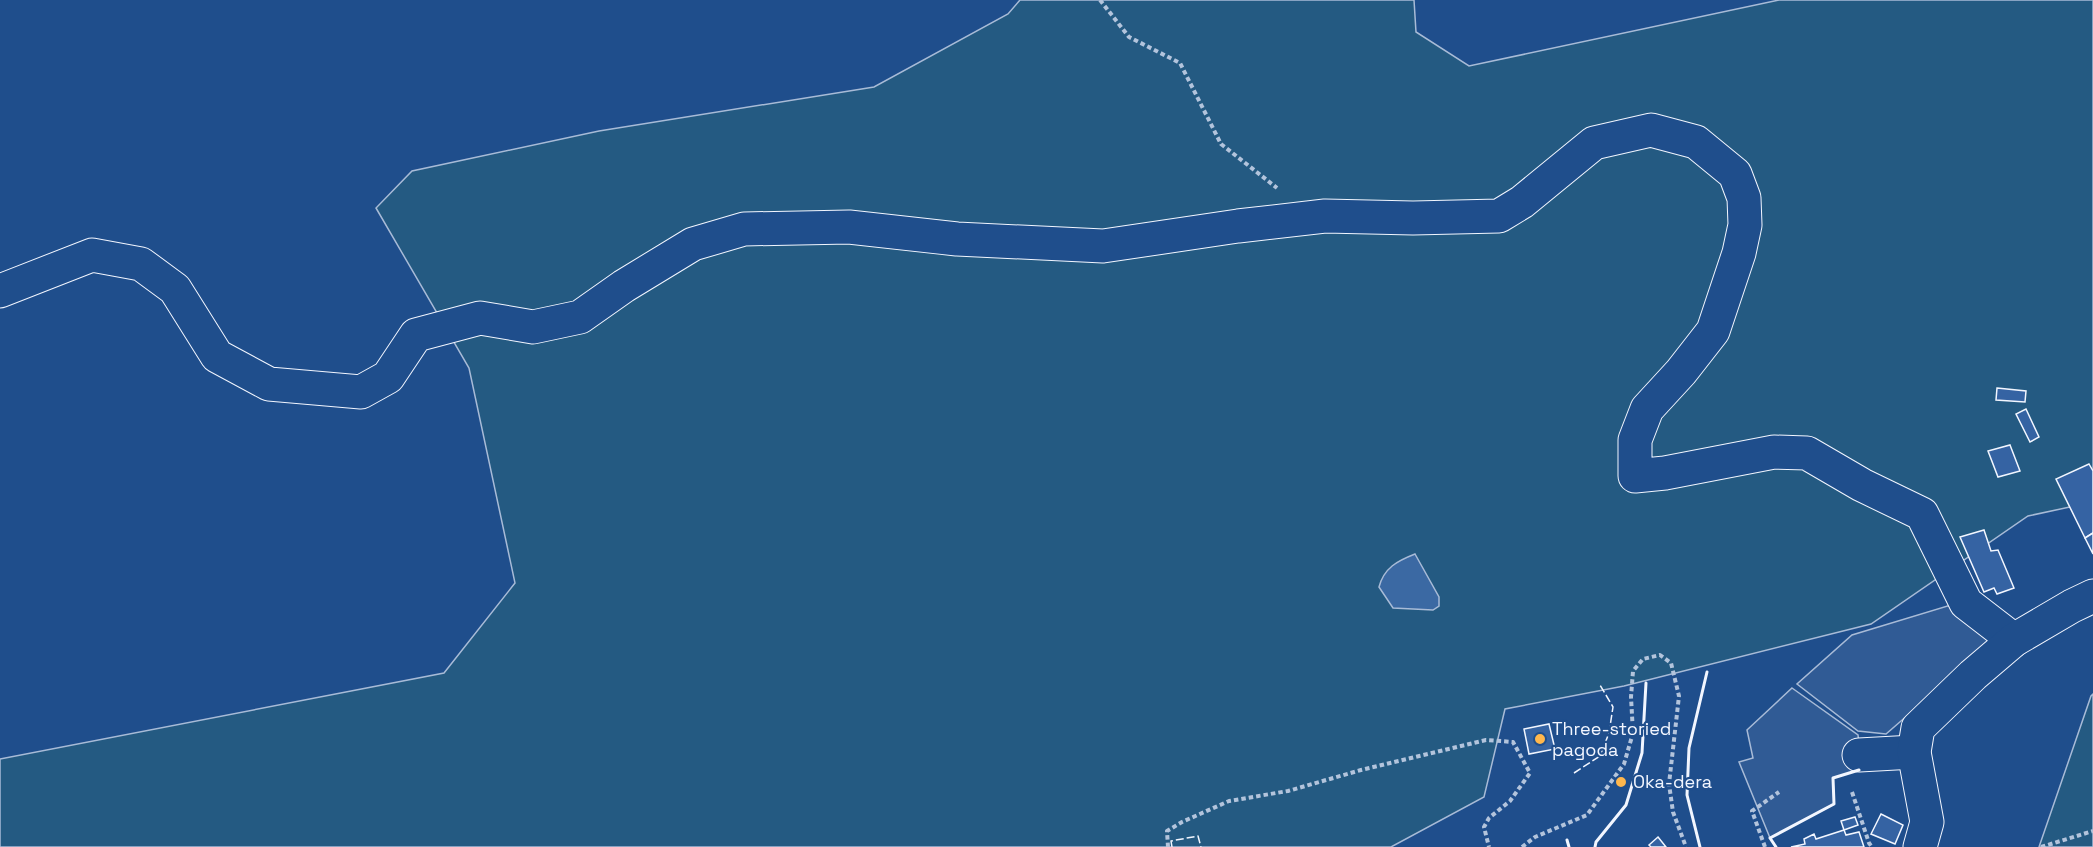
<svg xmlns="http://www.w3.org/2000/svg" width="2093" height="847" font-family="'Space Grotesk',sans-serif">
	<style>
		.green { fill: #245a82; stroke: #a8bbd7; stroke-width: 1.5 }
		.parking { fill: #305b95; stroke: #a8bbd7; stroke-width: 1.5 }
		.water { fill: #3b69a3; stroke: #a8bbd7; stroke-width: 1.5 }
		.building { fill: #3563a3; stroke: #f2f6ff; stroke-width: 1.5 }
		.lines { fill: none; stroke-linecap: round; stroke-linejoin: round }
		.minor-casing { stroke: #f2f6ff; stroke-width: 35 }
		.path { stroke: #b3c4dc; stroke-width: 4; stroke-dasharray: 4.5 3; stroke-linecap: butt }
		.minor { stroke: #1f4e8c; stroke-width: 33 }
		.fence { stroke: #f2f6ff; stroke-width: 1.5; stroke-dasharray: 8 3; stroke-linecap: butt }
		.wall { stroke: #f2f6ff; stroke-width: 3 }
		.poi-dot { fill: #ffb74d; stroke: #1f4e8c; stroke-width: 2 }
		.labels { text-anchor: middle; stroke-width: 4.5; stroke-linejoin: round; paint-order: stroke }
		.poi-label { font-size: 18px; fill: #f2f6ff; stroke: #1f4e8c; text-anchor: start }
	</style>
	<rect width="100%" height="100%" fill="#1f4e8c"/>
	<g class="green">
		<polygon points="1020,0 1414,0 1416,32 1469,66 1779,0 2093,0 2093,502 2028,516 1871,624 1624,686 1505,709 1484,797 1391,847 0,847 0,759 444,673 515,583 469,368 376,208 412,171 599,131 874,87 1008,14"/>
		<polygon points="2093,694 2093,847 2039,847 2091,696"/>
	</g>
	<g class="parking">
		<polygon points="1954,604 1992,642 1886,734 1858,731 1797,684 1852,635"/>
		<polygon points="1792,688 1858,735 1862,769 1833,778 1834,804 1770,838 1739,762 1753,758 1747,730"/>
	</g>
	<path class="water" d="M1415,554L1439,597V606L1433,610L1393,608L1379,587C1384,568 1397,561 1415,554Z"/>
	<g class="building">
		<polygon points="1997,388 2026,391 2025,402 1996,400"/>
		<polygon points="2026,409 2039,437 2030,442 2016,414"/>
		<polygon points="2010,445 2020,471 1998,477 1988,451"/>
		<polygon points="2089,464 2093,471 2093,533 2085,538 2056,479"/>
		<polygon points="1984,530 1991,551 1998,550 2014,588 1997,594 1994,588 1984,592 1960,537"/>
		<polygon points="2093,533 2093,554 2085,538"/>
		<polygon points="1549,724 1555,749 1529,754 1524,729"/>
		<polygon points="1881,814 1903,825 1895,844 1871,834"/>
		<polygon points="1855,817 1858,825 1844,830 1841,821"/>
		<polygon points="1844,830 1846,835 1859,832 1864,847 1791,847 1805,844 1804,839 1814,834 1816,839"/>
		<polygon points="1658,837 1666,847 1651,847 1649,845"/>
	</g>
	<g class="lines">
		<defs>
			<g id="minor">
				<polyline points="0,291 92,255 141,264 175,289 217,356 269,384 361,392 388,377 416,335 480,318 533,327 580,317 624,286 693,244 744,229 849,227 957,239 1103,246 1238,226 1325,216 1413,218 1499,216 1522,202 1594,143 1651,130 1696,142 1735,174 1744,198 1745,225 1739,253 1713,331 1681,372 1647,409 1635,440 1635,476 1665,473 1774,452 1807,453 1862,485 1922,514 1966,603 2014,640"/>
				<polyline points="1859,755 1914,752"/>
				<polyline points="1920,847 1927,822 1914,752 1918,728 1973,675 2014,640 2072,606 2093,596"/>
			</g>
		</defs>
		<use href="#minor" class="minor-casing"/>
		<g class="path">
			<polyline points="1100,0 1129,37 1180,63 1221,144 1277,188"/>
			<polyline points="1852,792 1869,843 1872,847"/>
			<polyline points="1168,847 1167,831 1182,822 1229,801 1288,791 1361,770 1486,740 1513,742 1530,773 1510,801 1489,818 1484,827 1489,847"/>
			<polyline points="1522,847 1535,837 1587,815 1624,764 1633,733 1631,697 1633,671 1643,659 1660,655 1671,663 1679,696 1669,784 1673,812 1686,847"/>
			<polyline points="1765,847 1752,811 1779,792"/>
			<polyline points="2041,847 2093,831"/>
		</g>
		<use href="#minor" class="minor"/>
		<g class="fence">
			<polyline points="1574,773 1600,756 1609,733 1613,707 1600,685"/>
			<polyline points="1172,847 1171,841 1198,836 1201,847"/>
		</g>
		<g class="wall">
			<polyline points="1567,840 1569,847"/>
			<polyline points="1595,847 1596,842 1626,805 1642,753 1646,683"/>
			<polyline points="1700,847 1687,795 1689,748 1707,672"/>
			<polyline points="1776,847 1770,838 1834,804 1833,778 1859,770"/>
		</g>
	</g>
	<g class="poi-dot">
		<circle cx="1540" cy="739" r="6"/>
		<circle cx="1621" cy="782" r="6"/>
	</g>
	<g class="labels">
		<g class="poi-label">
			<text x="1552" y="735">Three-storied<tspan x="1552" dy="21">pagoda</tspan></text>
			<text x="1633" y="788">Oka-dera</text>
		</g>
	</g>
</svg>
